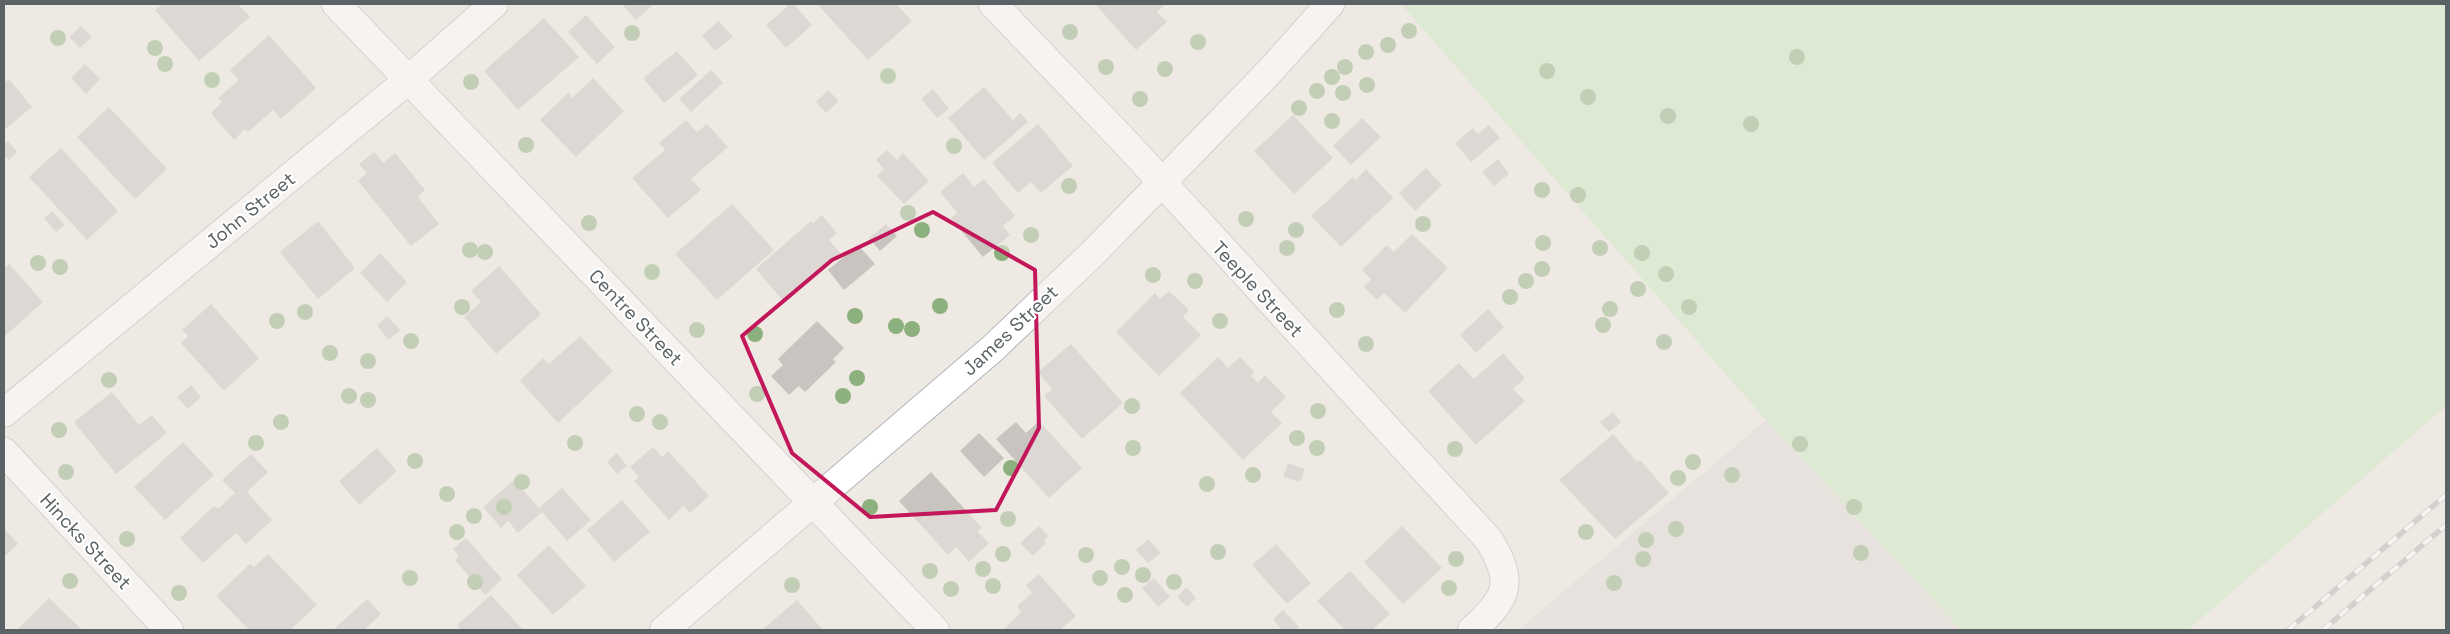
<svg xmlns="http://www.w3.org/2000/svg" width="2450" height="634" font-family="'Space Grotesk',sans-serif">
	<style>
		.industrial { fill: #ddd9d5 }
		.green { fill: #c8e9bd }
		.building { fill: #cac4c0 }
		.lines { fill: none; stroke-linecap: round; stroke-linejoin: round }
		.minor-casing { stroke: #b0b6b9; stroke-width: 30 }
		.minor { stroke: #fff; stroke-width: 28 }
		.rail-casing { stroke: #b2b3b4; stroke-width: 5.5 }
		.rail { stroke: #fff; stroke-width: 4; stroke-dasharray: 11; stroke-linecap: butt }
		.tree { fill: #8db07f }
		.marked { fill: none; stroke: #c2185b; stroke-width: 4; stroke-linejoin: round }
		.labels { text-anchor: middle; stroke-width: 4.5; stroke-linejoin: round; paint-order: stroke }
		.street-label { font-size: 19px; fill: #5b6265; stroke: #fff }
	</style>
	<rect width="100%" height="100%" fill="#efe9e3"/>
	<polygon class="industrial" points="1766,420 1961,630 1518,630"/>
	<polygon class="green" points="1401,4 2446,4 2446,406 2188,630 1961,630 1766,420"/>
	<g class="building">
		<polygon points="163,4 238,4 250,17 199,61 155,10"/>
		<polygon points="622,4 654,4 636,20"/>
		<polygon points="790,4 794,4 812,25 786,48 766,25"/>
		<polygon points="822,4 896,4 912,21 868,60 819,6"/>
		<polygon points="1095,4 1166,4 1157,12 1167,22 1136,50"/>
		<polygon points="586,15 615,47 597,64 568,32"/>
		<polygon points="544,18 579,57 518,110 484,71"/>
		<polygon points="719,21 733,37 715,51 702,35"/>
		<polygon points="81,26 92,37 80,48 69,37"/>
		<polygon points="269,35 316,88 281,119 273,110 248,132 245,129 234,140 211,113 222,102 218,98 239,80 230,70"/>
		<polygon points="677,51 698,75 664,103 643,78"/>
		<polygon points="85,64 100,79 86,94 71,78"/>
		<polygon points="711,70 723,83 691,112 679,99"/>
		<polygon points="593,78 624,111 576,157 540,120 569,92 572,98"/>
		<polygon points="9,79 32,107 4,130 4,83"/>
		<polygon points="984,87 1013,120 1020,113 1028,122 984,160 948,118"/>
		<polygon points="933,89 949,109 937,118 921,99"/>
		<polygon points="828,90 839,101 826,113 816,102"/>
		<polygon points="109,107 167,169 135,199 77,137"/>
		<polygon points="1293,115 1333,158 1294,194 1254,151"/>
		<polygon points="1362,118 1381,137 1351,165 1333,146"/>
		<polygon points="686,120 697,132 707,124 728,147 691,179 701,190 668,218 632,178 665,150 659,143"/>
		<polygon points="1038,124 1073,166 1041,193 1031,182 1018,193 992,163"/>
		<polygon points="1489,125 1500,138 1471,162 1455,143 1473,128 1478,134"/>
		<polygon points="8,141 17,152 9,160 4,155 4,145"/>
		<polygon points="61,148 118,211 87,240 29,177"/>
		<polygon points="887,150 897,160 903,153 929,181 904,204 877,176 884,169 876,160"/>
		<polygon points="374,152 383,163 395,153 425,190 418,197 439,224 411,246 358,181 367,173 359,164"/>
		<polygon points="1498,159 1509,174 1494,186 1482,172"/>
		<polygon points="1426,168 1442,185 1415,211 1399,193"/>
		<polygon points="1366,169 1393,198 1341,247 1311,216 1353,177 1356,180"/>
		<polygon points="963,173 974,187 984,179 1015,216 1003,226 1010,235 983,257 951,218 957,213 940,192"/>
		<polygon points="732,204 774,250 717,300 675,254"/>
		<polygon points="52,211 65,225 56,232 44,218"/>
		<polygon points="822,215 837,233 829,240 840,253 784,302 756,269 811,221 813,223"/>
		<polygon points="318,221 355,268 318,299 280,252"/>
		<polygon points="886,224 897,236 880,251 869,238"/>
		<polygon points="1412,234 1448,268 1405,313 1384,293 1377,300 1364,287 1371,279 1362,270 1387,245 1394,252"/>
		<polygon points="858,245 875,264 844,290 828,270"/>
		<polygon points="380,253 407,282 387,302 360,273"/>
		<polygon points="9,264 43,302 4,337 4,269"/>
		<polygon points="499,266 541,314 496,354 464,317 481,302 471,291"/>
		<polygon points="1169,291 1189,310 1183,317 1201,335 1159,376 1116,332 1155,293 1160,299"/>
		<polygon points="211,304 259,358 224,391 181,343 188,336 182,330"/>
		<polygon points="1488,309 1504,327 1476,353 1460,335"/>
		<polygon points="387,316 400,330 389,340 377,326"/>
		<polygon points="817,321 844,348 833,359 836,362 805,392 799,386 789,395 771,376 783,365 778,359"/>
		<polygon points="580,336 613,371 558,423 520,381 543,358 549,364"/>
		<polygon points="1071,344 1123,403 1082,439 1044,396 1052,389 1038,372"/>
		<polygon points="1503,353 1525,378 1513,389 1525,401 1476,445 1428,391 1459,363 1474,379"/>
		<polygon points="1218,357 1228,368 1240,357 1254,372 1251,376 1258,383 1265,375 1286,397 1271,412 1282,423 1243,460 1180,393"/>
		<polygon points="191,385 201,397 188,409 177,397"/>
		<polygon points="112,392 139,425 152,415 167,433 116,474 74,422"/>
		<polygon points="1613,412 1621,422 1609,432 1600,422"/>
		<polygon points="1039,421 1082,468 1049,498 996,439 1016,422 1026,433"/>
		<polygon points="979,433 1004,458 984,477 960,451"/>
		<polygon points="1613,434 1637,462 1640,460 1669,493 1615,539 1559,480"/>
		<polygon points="183,442 214,475 165,520 134,487"/>
		<polygon points="653,447 662,457 668,451 709,496 690,513 683,506 669,520 634,481 639,477 630,467"/>
		<polygon points="377,448 397,471 359,505 339,481"/>
		<polygon points="617,453 627,466 617,474 607,462"/>
		<polygon points="251,454 268,472 247,492 272,520 246,544 236,533 203,563 180,538 214,506 218,509 235,493 222,480"/>
		<polygon points="1288,463 1305,469 1300,482 1283,477"/>
		<polygon points="931,472 982,528 977,531 989,543 969,562 956,547 948,555 899,501"/>
		<polygon points="514,480 539,508 562,488 591,520 567,541 542,512 518,533 508,521 501,528 483,507"/>
		<polygon points="622,500 650,532 614,562 587,530"/>
		<polygon points="1039,526 1048,536 1044,540 1046,543 1033,556 1020,543"/>
		<polygon points="1402,526 1442,568 1403,604 1364,562"/>
		<polygon points="4,528 18,544 4,557"/>
		<polygon points="466,538 502,579 485,595 455,560 459,557 453,549"/>
		<polygon points="1148,539 1161,553 1148,563 1136,550"/>
		<polygon points="1276,544 1311,583 1287,604 1252,565"/>
		<polygon points="549,545 586,586 553,615 517,575"/>
		<polygon points="268,554 317,605 290,630 249,630 216,596 250,564 254,567"/>
		<polygon points="1350,571 1390,614 1372,630 1345,630 1317,601"/>
		<polygon points="1039,574 1076,616 1060,630 1003,630 1021,612 1017,606 1032,593 1026,585"/>
		<polygon points="1154,578 1170,597 1158,607 1142,588"/>
		<polygon points="1186,587 1196,598 1187,607 1177,597"/>
		<polygon points="491,595 523,630 461,630 457,625"/>
		<polygon points="49,598 82,630 17,630"/>
		<polygon points="367,599 381,614 364,630 333,630"/>
		<polygon points="797,600 823,630 762,630"/>
		<polygon points="1283,610 1299,627 1296,630 1282,630 1273,619"/>
	</g>
	<g class="lines">
		<defs>
			<g id="minor">
				<polyline points="336,4 935,630"/>
				<path d="M993,4L1127,144L1489,540C1515,583 1508,598 1472,630"/>
				<polyline points="4,413 408,80 494,4"/>
				<polyline points="4,452 169,630"/>
				<polyline points="664,630 992,349 1093,253 1177,167 1271,70 1330,4"/>
			</g>
		</defs>
		<use href="#minor" class="minor-casing"/>
		<use href="#minor" class="minor"/>
		<defs>
			<g id="rail">
				<polyline points="2288,630 2446,495"/>
				<polyline points="2323,630 2446,525"/>
			</g>
		</defs>
		<use href="#rail" class="rail-casing"/>
		<use href="#rail" class="rail"/>
	</g>
	<g class="tree">
		<circle cx="1409" cy="31" r="8"/>
		<circle cx="1070" cy="32" r="8"/>
		<circle cx="632" cy="33" r="8"/>
		<circle cx="58" cy="38" r="8"/>
		<circle cx="1198" cy="42" r="8"/>
		<circle cx="1388" cy="45" r="8"/>
		<circle cx="155" cy="48" r="8"/>
		<circle cx="1366" cy="52" r="8"/>
		<circle cx="1797" cy="57" r="8"/>
		<circle cx="165" cy="64" r="8"/>
		<circle cx="1106" cy="67" r="8"/>
		<circle cx="1345" cy="67" r="8"/>
		<circle cx="1165" cy="69" r="8"/>
		<circle cx="1547" cy="71" r="8"/>
		<circle cx="888" cy="76" r="8"/>
		<circle cx="1332" cy="77" r="8"/>
		<circle cx="212" cy="80" r="8"/>
		<circle cx="471" cy="82" r="8"/>
		<circle cx="1367" cy="85" r="8"/>
		<circle cx="1317" cy="91" r="8"/>
		<circle cx="1343" cy="93" r="8"/>
		<circle cx="1588" cy="97" r="8"/>
		<circle cx="1140" cy="99" r="8"/>
		<circle cx="1299" cy="108" r="8"/>
		<circle cx="1668" cy="116" r="8"/>
		<circle cx="1332" cy="121" r="8"/>
		<circle cx="1751" cy="124" r="8"/>
		<circle cx="526" cy="145" r="8"/>
		<circle cx="954" cy="146" r="8"/>
		<circle cx="1069" cy="186" r="8"/>
		<circle cx="1542" cy="190" r="8"/>
		<circle cx="1578" cy="195" r="8"/>
		<circle cx="908" cy="213" r="8"/>
		<circle cx="1246" cy="219" r="8"/>
		<circle cx="589" cy="223" r="8"/>
		<circle cx="1423" cy="224" r="8"/>
		<circle cx="922" cy="230" r="8"/>
		<circle cx="1296" cy="230" r="8"/>
		<circle cx="1031" cy="235" r="8"/>
		<circle cx="1543" cy="243" r="8"/>
		<circle cx="1287" cy="248" r="8"/>
		<circle cx="1600" cy="248" r="8"/>
		<circle cx="470" cy="250" r="8"/>
		<circle cx="485" cy="252" r="8"/>
		<circle cx="1002" cy="253" r="8"/>
		<circle cx="1642" cy="253" r="8"/>
		<circle cx="38" cy="263" r="8"/>
		<circle cx="60" cy="267" r="8"/>
		<circle cx="1542" cy="269" r="8"/>
		<circle cx="652" cy="272" r="8"/>
		<circle cx="1666" cy="274" r="8"/>
		<circle cx="1153" cy="275" r="8"/>
		<circle cx="1195" cy="281" r="8"/>
		<circle cx="1526" cy="281" r="8"/>
		<circle cx="1638" cy="289" r="8"/>
		<circle cx="1510" cy="297" r="8"/>
		<circle cx="940" cy="306" r="8"/>
		<circle cx="462" cy="307" r="8"/>
		<circle cx="1689" cy="307" r="8"/>
		<circle cx="1610" cy="309" r="8"/>
		<circle cx="1337" cy="310" r="8"/>
		<circle cx="305" cy="312" r="8"/>
		<circle cx="855" cy="316" r="8"/>
		<circle cx="277" cy="321" r="8"/>
		<circle cx="1220" cy="321" r="8"/>
		<circle cx="1603" cy="325" r="8"/>
		<circle cx="896" cy="326" r="8"/>
		<circle cx="912" cy="329" r="8"/>
		<circle cx="697" cy="330" r="8"/>
		<circle cx="755" cy="334" r="8"/>
		<circle cx="411" cy="341" r="8"/>
		<circle cx="1664" cy="342" r="8"/>
		<circle cx="1366" cy="344" r="8"/>
		<circle cx="330" cy="353" r="8"/>
		<circle cx="368" cy="361" r="8"/>
		<circle cx="857" cy="378" r="8"/>
		<circle cx="109" cy="380" r="8"/>
		<circle cx="757" cy="394" r="8"/>
		<circle cx="349" cy="396" r="8"/>
		<circle cx="843" cy="396" r="8"/>
		<circle cx="368" cy="400" r="8"/>
		<circle cx="1132" cy="406" r="8"/>
		<circle cx="1318" cy="411" r="8"/>
		<circle cx="637" cy="414" r="8"/>
		<circle cx="281" cy="422" r="8"/>
		<circle cx="660" cy="422" r="8"/>
		<circle cx="59" cy="430" r="8"/>
		<circle cx="1297" cy="438" r="8"/>
		<circle cx="256" cy="443" r="8"/>
		<circle cx="575" cy="443" r="8"/>
		<circle cx="1800" cy="444" r="8"/>
		<circle cx="1133" cy="448" r="8"/>
		<circle cx="1317" cy="448" r="8"/>
		<circle cx="1455" cy="449" r="8"/>
		<circle cx="415" cy="461" r="8"/>
		<circle cx="1693" cy="462" r="8"/>
		<circle cx="1011" cy="468" r="8"/>
		<circle cx="66" cy="472" r="8"/>
		<circle cx="1253" cy="475" r="8"/>
		<circle cx="1732" cy="475" r="8"/>
		<circle cx="1678" cy="478" r="8"/>
		<circle cx="522" cy="482" r="8"/>
		<circle cx="1207" cy="484" r="8"/>
		<circle cx="447" cy="494" r="8"/>
		<circle cx="504" cy="507" r="8"/>
		<circle cx="870" cy="507" r="8"/>
		<circle cx="1854" cy="507" r="8"/>
		<circle cx="474" cy="516" r="8"/>
		<circle cx="1008" cy="519" r="8"/>
		<circle cx="1676" cy="529" r="8"/>
		<circle cx="457" cy="532" r="8"/>
		<circle cx="1586" cy="532" r="8"/>
		<circle cx="127" cy="539" r="8"/>
		<circle cx="1646" cy="540" r="8"/>
		<circle cx="1218" cy="552" r="8"/>
		<circle cx="1861" cy="553" r="8"/>
		<circle cx="1003" cy="554" r="8"/>
		<circle cx="1086" cy="555" r="8"/>
		<circle cx="1456" cy="559" r="8"/>
		<circle cx="1643" cy="559" r="8"/>
		<circle cx="1122" cy="567" r="8"/>
		<circle cx="983" cy="569" r="8"/>
		<circle cx="930" cy="571" r="8"/>
		<circle cx="1143" cy="575" r="8"/>
		<circle cx="410" cy="578" r="8"/>
		<circle cx="1100" cy="578" r="8"/>
		<circle cx="70" cy="581" r="8"/>
		<circle cx="475" cy="582" r="8"/>
		<circle cx="1174" cy="582" r="8"/>
		<circle cx="1614" cy="583" r="8"/>
		<circle cx="792" cy="585" r="8"/>
		<circle cx="993" cy="586" r="8"/>
		<circle cx="1449" cy="588" r="8"/>
		<circle cx="951" cy="589" r="8"/>
		<circle cx="179" cy="593" r="8"/>
		<circle cx="1125" cy="595" r="8"/>
	</g>
	<path d="M0 0H2450V634H0ZM933,212L1035,270L1039,428L996,510L870,517L792,453L742,336L832,260Z" fill="#efe9e3" fill-opacity=".55" fill-rule="evenodd"/>
	<path class="marked" d="M933,212L1035,270L1039,428L996,510L870,517L792,453L742,336L832,260Z"/>
	<g class="labels">
		<g class="street-label">
			<text transform="translate(250 210) rotate(-39)" y="7">John Street</text>
			<text transform="translate(1258 289) rotate(47)" y="7">Teeple Street</text>
			<text transform="translate(636 317) rotate(46)" y="7">Centre Street</text>
			<text transform="translate(1010 330) rotate(-43)" y="7">James Street</text>
			<text transform="translate(86 541) rotate(47)" y="7">Hincks Street</text>
		</g>
	</g>
	<rect width="2450" height="634" fill="none" stroke="#5b6265" stroke-width="10"/>
</svg>
